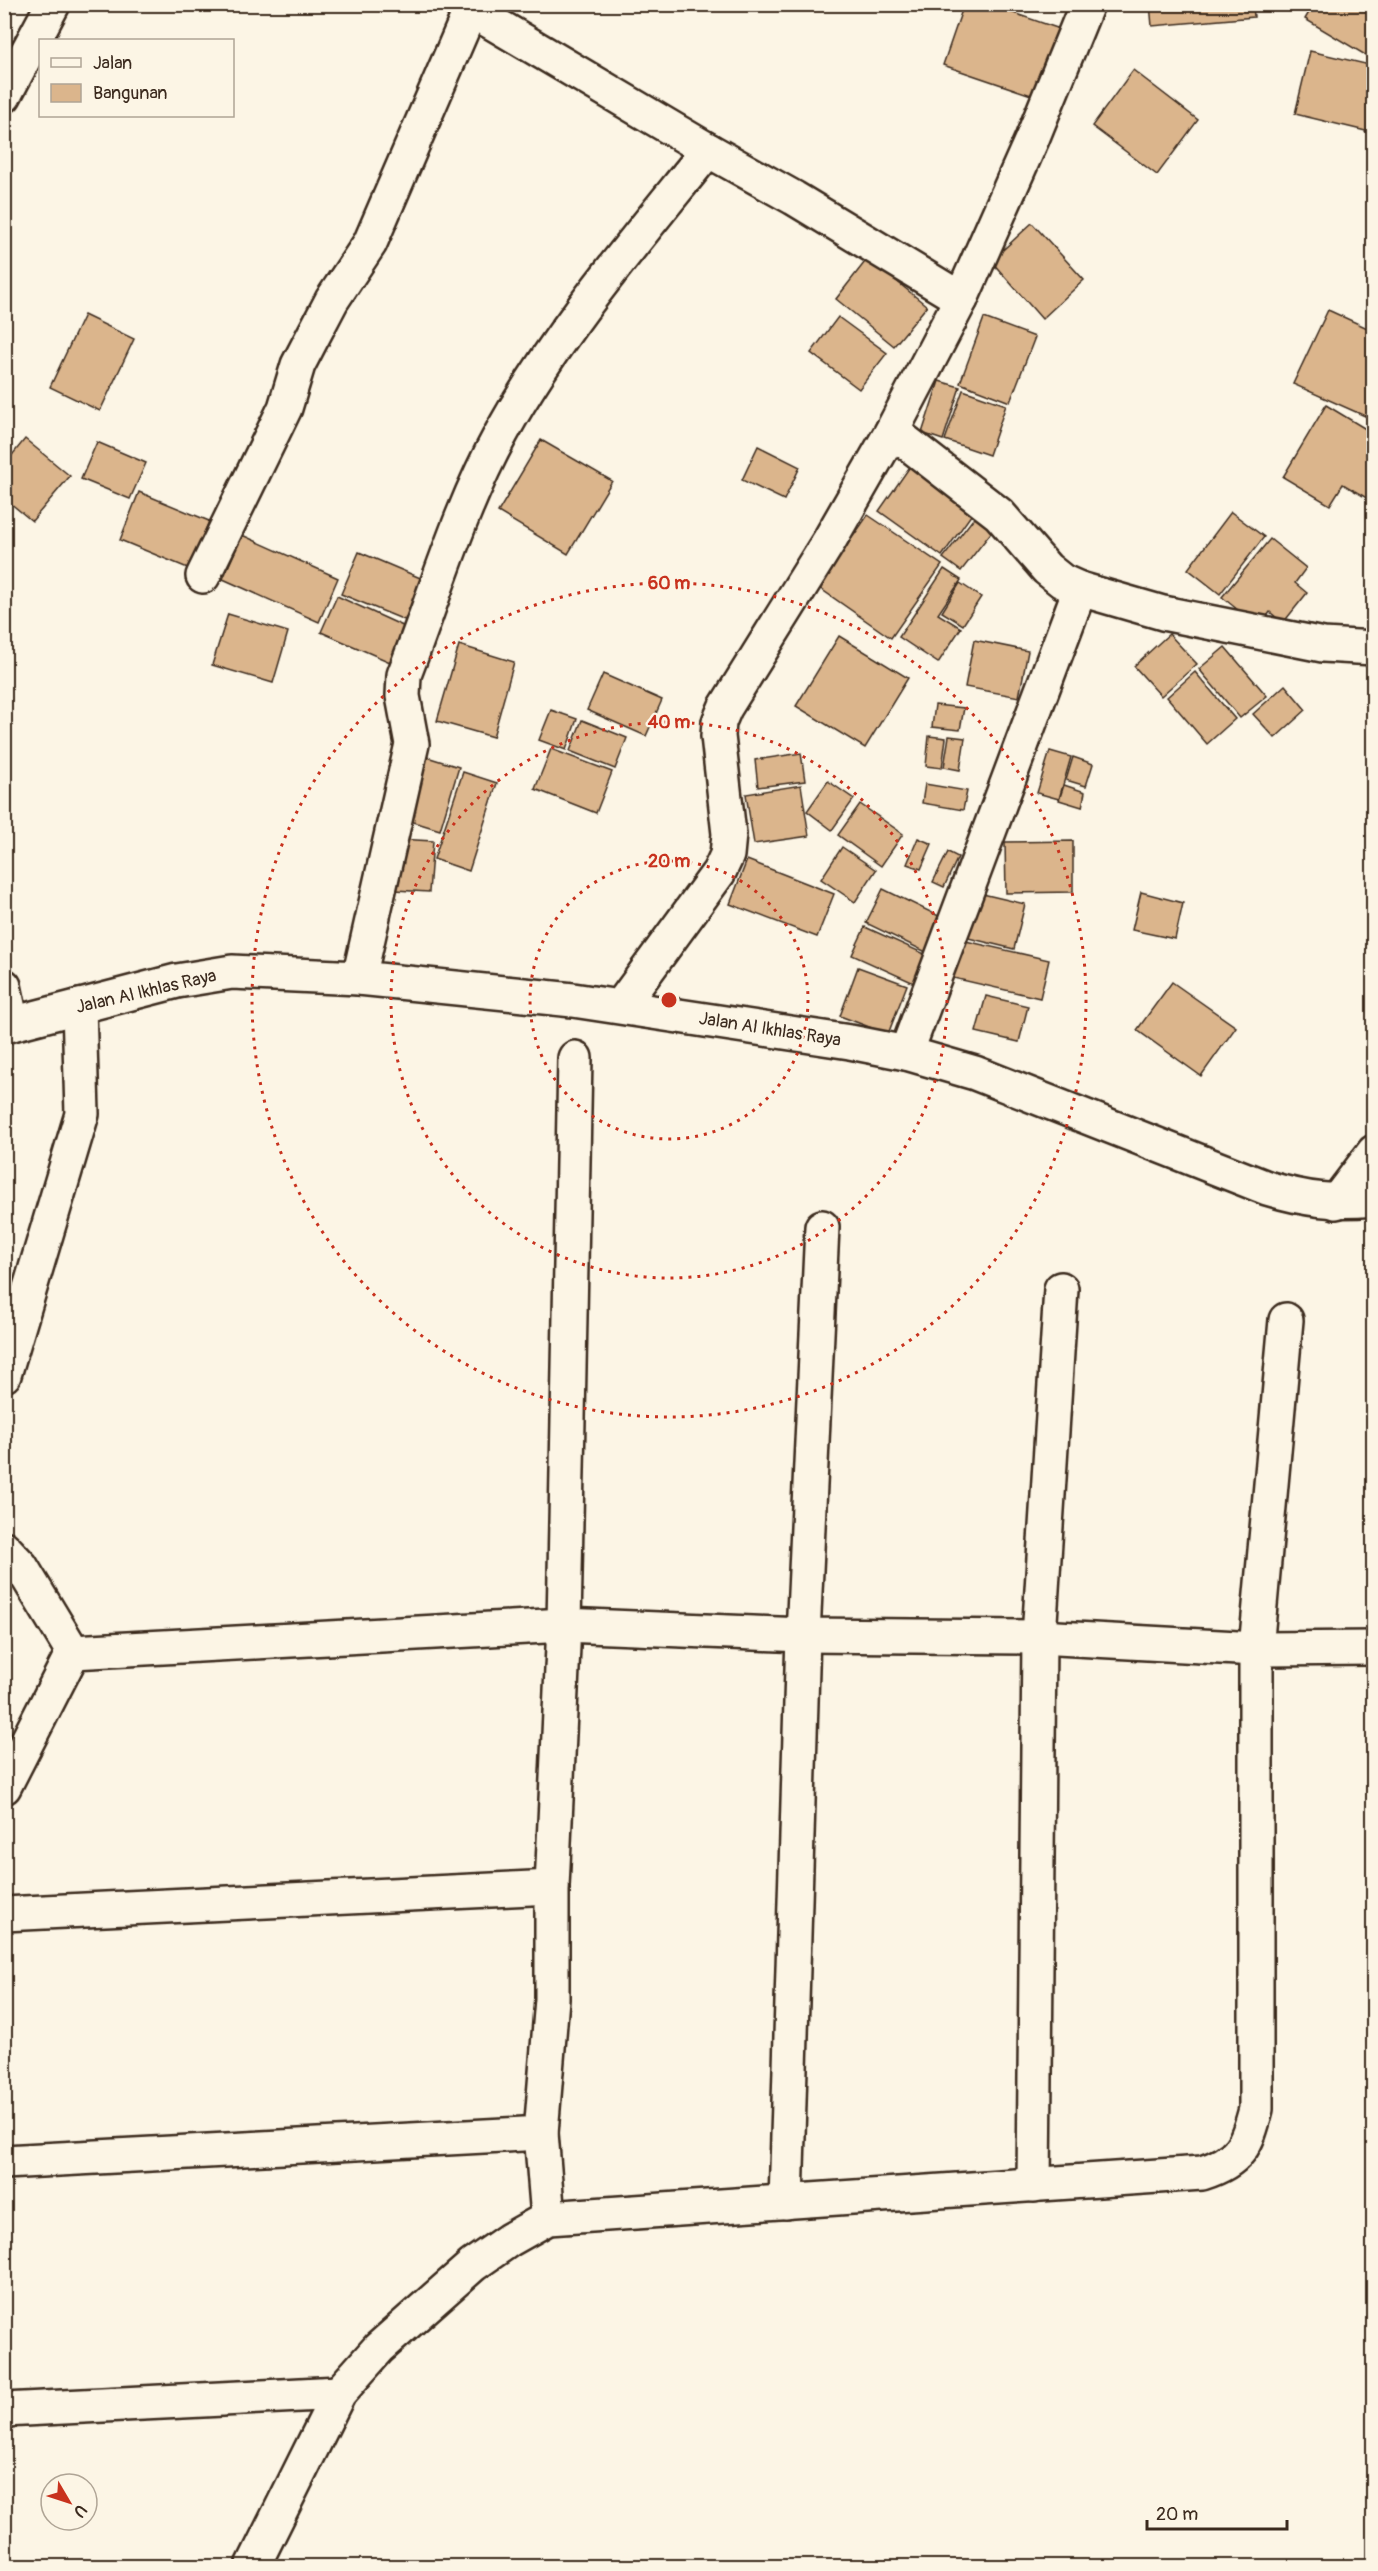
<svg xmlns="http://www.w3.org/2000/svg" width="1378" height="2571" font-family="Pangolin,sans-serif">
	<style>
		.building { fill: #dbb58c; stroke: #3b2a1e; stroke-width: 1.5 }
		.lines { fill: none; stroke-linecap: round; stroke-linejoin: round }
		.minor-casing { stroke: #3b2a1e; stroke-width: 38 }
		.minor { stroke: #fcf5e5; stroke-width: 33 }
		.ring { fill: none; stroke: #c8321e; stroke-width: 3; stroke-dasharray: 3 6 }
		.labels { text-anchor: middle; stroke-width: 4.5; stroke-linejoin: round; paint-order: stroke }
		.street-label { font-size: 18px; fill: #3b2a1e; stroke: #fcf5e5 }
		.centre { fill: #c8321e; stroke: #fcf5e5; stroke-width: 3 }
		.ring-label { font-size: 18px; text-anchor: middle; font-weight: bold; fill: #c8321e; stroke: #fcf5e5; stroke-width: 4.5; stroke-linejoin: round; paint-order: stroke }
	</style>
	<rect width="100%" height="100%" fill="#fcf5e5"/>
	<filter id="ink" filterUnits="userSpaceOnUse"><feTurbulence type="fractalNoise" baseFrequency=".0167" numOctaves="2"/><feDisplacementMap in="SourceGraphic" scale="12" xChannelSelector="R" yChannelSelector="G"/><feConvolveMatrix kernelMatrix="1 2 1 2 8 2 1 2 1" color-interpolation-filters="sRGB"/></filter>
	<g filter="url(#ink)">
		<g class="building">
			<polygon points="964,4 987,4 1060,29 1037,97 943,65"/>
			<polygon points="1150,4 1253,4 1254,17 1152,26"/>
			<polygon points="1314,4 1374,4 1372,59 1305,19"/>
			<polygon points="1310,51 1374,66 1374,133 1295,114"/>
			<polygon points="1133,70 1198,120 1157,175 1092,126"/>
			<polygon points="1032,223 1084,280 1042,319 991,261"/>
			<polygon points="868,258 927,306 894,346 836,299"/>
			<polygon points="1328,310 1374,331 1374,420 1293,384"/>
			<polygon points="84,315 134,339 100,411 50,387"/>
			<polygon points="838,317 887,353 859,389 811,353"/>
			<polygon points="984,318 1035,337 1010,402 960,383"/>
			<polygon points="939,381 960,387 943,440 922,433"/>
			<polygon points="963,390 1006,405 989,455 945,440"/>
			<polygon points="1326,405 1374,434 1374,495 1370,500 1343,484 1330,505 1283,477"/>
			<polygon points="25,439 70,476 32,521 4,498 4,465"/>
			<polygon points="541,440 612,481 568,554 498,512"/>
			<polygon points="97,442 146,463 130,499 81,479"/>
			<polygon points="758,446 800,467 784,500 742,480"/>
			<polygon points="916,458 979,504 942,556 879,511"/>
			<polygon points="139,492 209,521 190,569 120,540"/>
			<polygon points="983,506 1001,520 961,571 943,558"/>
			<polygon points="1231,512 1264,537 1220,594 1188,569"/>
			<polygon points="868,515 942,565 891,638 818,587"/>
			<polygon points="242,535 338,578 319,622 223,579"/>
			<polygon points="1270,539 1306,568 1295,583 1307,593 1283,623 1270,612 1259,627 1222,597"/>
			<polygon points="359,552 425,580 407,621 341,594"/>
			<polygon points="944,569 961,580 938,614 961,628 938,663 899,637"/>
			<polygon points="960,583 981,597 963,625 942,612"/>
			<polygon points="337,596 405,627 390,662 321,632"/>
			<polygon points="228,614 288,632 273,683 212,665"/>
			<polygon points="1169,634 1197,664 1161,696 1134,666"/>
			<polygon points="839,636 908,678 865,748 796,706"/>
			<polygon points="974,640 1028,651 1019,697 965,687"/>
			<polygon points="459,645 514,662 493,737 437,721"/>
			<polygon points="1225,647 1267,696 1240,718 1199,669"/>
			<polygon points="1195,672 1235,719 1207,744 1167,697"/>
			<polygon points="603,674 662,700 646,736 587,710"/>
			<polygon points="1285,685 1306,710 1275,738 1253,714"/>
			<polygon points="935,705 964,708 960,730 932,727"/>
			<polygon points="551,710 577,719 566,750 539,740"/>
			<polygon points="582,720 627,738 615,769 570,751"/>
			<polygon points="929,736 946,738 942,768 926,766"/>
			<polygon points="949,736 965,738 960,770 944,767"/>
			<polygon points="551,749 612,772 596,813 535,789"/>
			<polygon points="1050,751 1071,757 1059,799 1037,793"/>
			<polygon points="801,753 805,781 758,787 755,760"/>
			<polygon points="427,757 459,767 440,830 407,820"/>
			<polygon points="1073,757 1093,764 1086,786 1066,780"/>
			<polygon points="463,772 497,783 469,871 434,859"/>
			<polygon points="828,781 854,799 832,830 807,811"/>
			<polygon points="925,784 967,791 963,810 922,803"/>
			<polygon points="801,785 809,836 754,844 746,794"/>
			<polygon points="1064,785 1085,792 1082,807 1059,800"/>
			<polygon points="860,804 903,834 881,866 838,835"/>
			<polygon points="918,838 932,844 921,869 907,864"/>
			<polygon points="398,839 433,841 429,892 395,890"/>
			<polygon points="1073,841 1073,892 1006,893 1005,842"/>
			<polygon points="842,847 876,870 855,902 821,879"/>
			<polygon points="948,852 958,857 944,887 933,882"/>
			<polygon points="747,860 834,894 817,937 730,904"/>
			<polygon points="883,889 943,918 926,952 866,923"/>
			<polygon points="970,891 1025,904 1014,949 960,936"/>
			<polygon points="1141,892 1183,903 1175,939 1132,930"/>
			<polygon points="865,927 927,955 914,983 852,955"/>
			<polygon points="957,939 1049,960 1040,998 949,977"/>
			<polygon points="858,967 907,985 888,1034 840,1016"/>
			<polygon points="1172,982 1236,1027 1201,1076 1137,1030"/>
			<polygon points="986,996 1028,1006 1019,1042 976,1032"/>
		</g>
		<g class="lines">
			<defs>
				<g id="minor">
					<polyline points="461,4 708,150 794,198 961,299 1032,139 1087,4"/>
					<polyline points="4,96 53,4"/>
					<polyline points="892,431 999,514 1047,569 1062,581 1080,589 1163,613 1323,645 1374,648"/>
					<polyline points="203,576 285,408 298,365 311,340 332,300 370,243 471,9"/>
					<path d="M359,978L412,744L403,696L404,675C436,592 459,510 502,432C559,329 635,241 708,150"/>
					<polyline points="4,986 12,1024"/>
					<polyline points="621,1006 719,872 727,855 729,834 718,736 719,722 725,708 829,541 892,431 961,299"/>
					<path d="M4,1026L177,981L232,972L359,978L573,1000L850,1042L906,1053L975,1073L1267,1188C1307,1200 1333,1203 1374,1199"/>
					<polyline points="906,1053 1080,589"/>
					<polyline points="1336,1202 1374,1152"/>
					<polyline points="4,1375 82,1114 79,1006"/>
					<polyline points="4,1548 21,1566 73,1652"/>
					<polyline points="73,1652 564,1625 803,1635 1039,1637 1256,1649 1374,1648"/>
					<polyline points="4,1787 73,1652"/>
					<polyline points="4,1914 552,1887"/>
					<polyline points="4,2162 541,2133"/>
					<polyline points="1034,2185 1039,1637 1061,1289"/>
					<polyline points="786,2202 803,1635 822,1227"/>
					<polyline points="548,2218 541,2133 552,1999 552,1887 564,1625 575,1058"/>
					<polyline points="4,2410 339,2393"/>
					<path d="M253,2566L339,2393L379,2348L473,2265L509,2240L548,2218L1202,2173C1240,2161 1247,2145 1256,2109V1649L1286,1320"/>
				</g>
			</defs>
			<use href="#minor" class="minor-casing"/>
			<use href="#minor" class="minor"/>
		</g>
	</g>
	<g class="ring">
		<circle cx="669" cy="1000" r="139"/>
		<circle cx="669" cy="1000" r="278"/>
		<circle cx="669" cy="1000" r="417"/>
	</g>
	<g class="labels">
		<g class="street-label">
			<text transform="translate(146 991) rotate(-13)" y="6">Jalan Al Ikhlas Raya</text>
			<text transform="translate(770 1029) rotate(9)" y="6">Jalan Al Ikhlas Raya</text>
		</g>
	</g>
	<circle cx="669" cy="1000" r="9" class="centre"/>
	<g class="ring-label">
		<text x="669" y="589">60 m</text>
		<text x="669" y="728">40 m</text>
		<text x="669" y="867">20 m</text>
	</g>
	<rect width="1378" height="2571" fill="none" stroke="#fcf5e5" stroke-width="24"/>
	<rect x="12" y="12" width="1354" height="2547" fill="none" stroke="#3b2a1e" stroke-width="2" filter="url(#ink)"/>
	<rect x="39" y="39" width="195" height="78" fill="#fcf5e5" stroke="#afa495" stroke-width="1.5"/>
	<rect x="51" y="58" width="30" height="9" fill="#fcf5e5" stroke="#afa495" stroke-width="1.5"/>
	<text x="93" y="69" font-size="18" fill="#3b2a1e">Jalan</text>
	<rect x="51" y="84" width="30" height="18" fill="#dbb58c" stroke="#afa495" stroke-width="1.5"/>
	<text x="93" y="99" font-size="18" fill="#3b2a1e">Bangunan</text>
	<g transform="translate(69 2502) rotate(129)"><circle r="28" fill="#fcf5e5" stroke="#afa495" stroke-width="1.5"/>
	<path d="M0-4.5L10 22L0 15L-10 22Z" fill="#c8321e"/>
	<text y="-9" font-size="16" font-weight="bold" text-anchor="middle" fill="#3b2a1e">U</text>
	</g>
	<path d="M1147 2520v9h140v-9" fill="none" stroke="#3b2a1e" stroke-width="3"/>
	<text x="1156" y="2520" font-size="18" fill="#3b2a1e" stroke="#fcf5e5" stroke-width="4.5" paint-order="stroke">20 m</text>
</svg>
